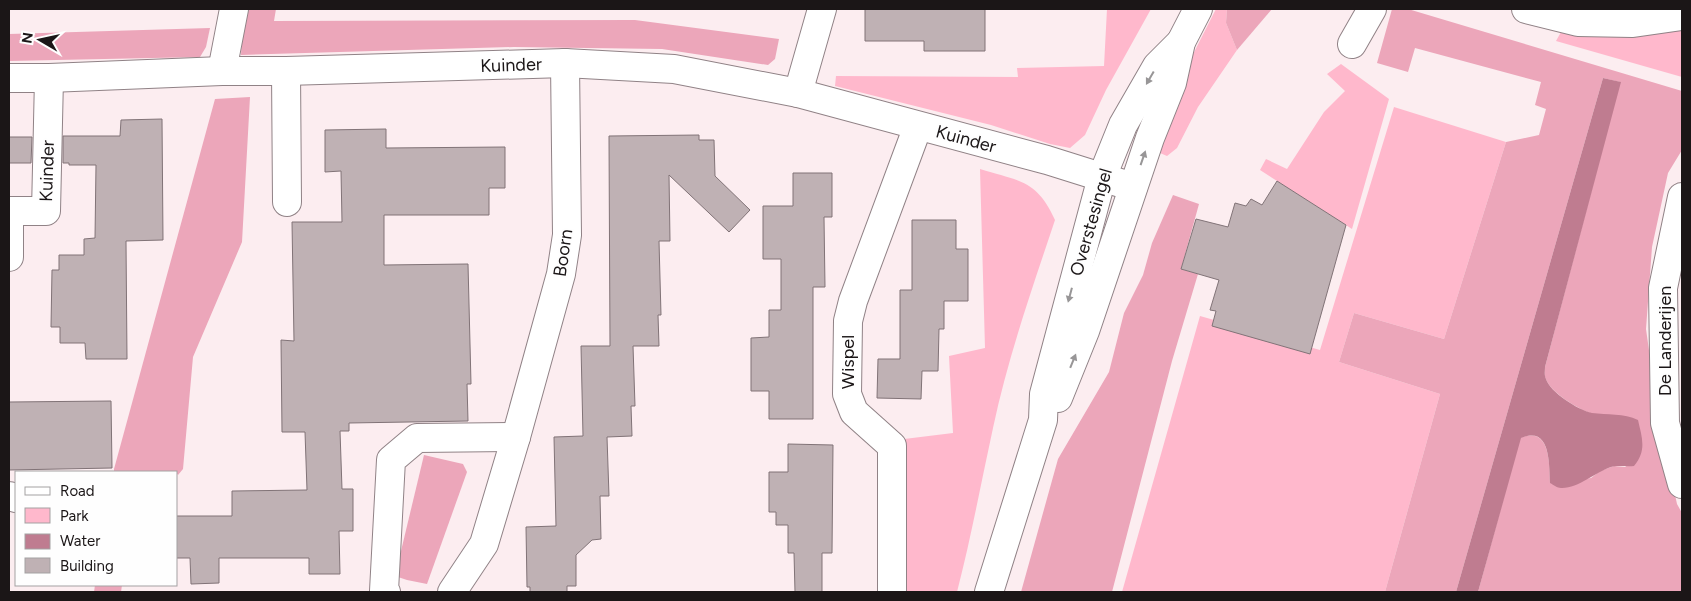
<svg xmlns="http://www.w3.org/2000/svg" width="1691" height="601" font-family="Figtree,sans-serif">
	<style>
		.green { fill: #ffb8cc }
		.forest { fill: #eca6ba }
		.water { fill: #bf7c90 }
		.building { fill: #bfb1b4; stroke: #817377 }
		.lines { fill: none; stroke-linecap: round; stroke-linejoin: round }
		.minor-casing { stroke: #908286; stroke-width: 30 }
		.minor { stroke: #fff; stroke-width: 28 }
		.oneway { fill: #989697 }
		.labels { text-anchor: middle; stroke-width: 4; stroke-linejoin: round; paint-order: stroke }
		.street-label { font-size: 18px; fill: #1b1617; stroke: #fefefe }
	</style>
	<rect width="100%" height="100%" fill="#fcedf0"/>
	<g class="green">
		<polygon points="1107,9 1151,9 1106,90 1085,135 1070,148 1050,144 991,125 835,86 836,76 1018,77 1017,68 1104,66"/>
		<polygon points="1216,9 1227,9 1226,23 1237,50 1198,107 1177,148 1167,156 1153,150 1186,68"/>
		<polygon points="1682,30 1682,77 1556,41 1561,32 1593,36"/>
		<polygon points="1341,64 1389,99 1352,229 1260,170 1266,159 1287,169 1324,112 1345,91 1327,74"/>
		<polygon points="1394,107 1506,142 1444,339 1354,313 1339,362 1440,394 1385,592 1122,592 1200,316 1320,350"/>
		<path d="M980,169C1019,181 1037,180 1055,220C1032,289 1008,357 993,428C981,483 971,538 957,592H902L896,440L953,433L949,356L985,348Z"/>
	</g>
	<g class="forest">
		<polygon points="249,9 276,9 274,21 635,20 779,39 775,59 768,65 662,49 514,47 241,55 242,36"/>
		<polygon points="1227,9 1272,9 1237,50 1226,23"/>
		<path d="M1392,9H1408L1682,91V150L1668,173L1652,247L1646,329L1659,421L1677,504L1682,513V592H1478L1520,438C1551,425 1549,464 1550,483L1591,478L1600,471L1614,466L1626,467L1590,413C1577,408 1551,393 1546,379C1544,376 1545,371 1545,367L1620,82L1603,78L1456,592H1385L1440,394L1339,362L1354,313L1444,339L1506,142L1539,135L1546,109L1535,105L1541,82L1415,48L1408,72L1377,63Z"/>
		<polygon points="210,28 206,47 200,57 9,61 9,34"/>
		<polygon points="250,97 242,242 193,357 183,469 178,475 176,472 114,472 114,469 215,99"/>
		<polygon points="1173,195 1199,204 1181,269 1198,274 1172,361 1112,592 1021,592 1058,459 1109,372 1124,313 1143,275 1152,243"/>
		<polygon points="424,455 463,464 467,472 427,584 407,580 395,576"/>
		<polygon points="95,585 122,585 121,592 94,592"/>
	</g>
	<path class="water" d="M1603,78L1621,82L1545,367C1545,371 1544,375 1546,379C1550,392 1578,410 1592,413C1607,415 1624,413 1638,420C1642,438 1647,450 1634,466C1627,467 1618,465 1611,467C1596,472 1577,489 1561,488C1557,488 1554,485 1550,483C1549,464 1551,425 1521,438L1478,592H1456Z"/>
	<g class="building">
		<polygon points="865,9 985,9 985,51 924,51 924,41 865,41"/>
		<polygon points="162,119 163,240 126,241 127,359 86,359 85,343 60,343 60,327 51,327 52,270 59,270 59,255 84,255 84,239 95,238 96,165 69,165 69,163 63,163 63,136 120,136 121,120"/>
		<polygon points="386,129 386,148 505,147 505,188 489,188 489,215 384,215 384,265 468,264 471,384 467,384 468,421 349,423 349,431 340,431 342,489 353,489 353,531 339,531 340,574 309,574 309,558 219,558 219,583 191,584 190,558 176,558 176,516 232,516 232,491 307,490 305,432 282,432 281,340 294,341 292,222 342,222 341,171 325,172 325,130"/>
		<polygon points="699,135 699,140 714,140 715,176 750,210 729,232 669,175 670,241 659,241 661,315 658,315 659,346 633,346 635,406 631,406 632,436 607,437 609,496 600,496 601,539 592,540 576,555 576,586 567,586 567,592 530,592 530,587 527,587 526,527 556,526 554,437 583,436 581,346 610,346 609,136"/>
		<polygon points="9,137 32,137 31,163 9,163"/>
		<polygon points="793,173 832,173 832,217 824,217 825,287 813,287 813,419 769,419 769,391 751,391 751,338 769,337 769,310 781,310 781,259 763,259 763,206 793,206"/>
		<polygon points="1277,181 1346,225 1310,354 1212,326 1216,311 1210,310 1219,280 1181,269 1196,219 1228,227 1235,203 1246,206 1251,199 1262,205"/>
		<polygon points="912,220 956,220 956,249 968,249 968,301 944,301 944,329 939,329 938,371 922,371 921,399 877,398 878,359 900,359 900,290 912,290"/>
		<polygon points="111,401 112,468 9,470 9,402"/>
		<polygon points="788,444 833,445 832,553 822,553 822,592 795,592 794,553 788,553 788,525 776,525 776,512 769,512 769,472 788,472"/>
	</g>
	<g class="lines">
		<defs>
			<g id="minor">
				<polyline points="1526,9 1578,22 1633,23 1682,16"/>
				<polyline points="1352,44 1372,9"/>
				<polyline points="222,71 234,9"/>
				<polyline points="286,71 287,202"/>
				<polyline points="9,78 49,78 222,71 286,71 565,63 674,69 798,93 1047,160 1133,187"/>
				<polyline points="798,93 822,9"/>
				<polyline points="1682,197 1663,288 1665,423 1682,484"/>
				<polyline points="9,257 9,211 46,211 49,78"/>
				<polyline points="1058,398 1085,331 1150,138 1172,83 1181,42 1198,9"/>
				<polyline points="9,496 16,498"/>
				<polyline points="386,592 384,591 391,460 417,438 516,437"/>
				<polyline points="452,592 484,544 516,437 561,274 567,235 565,63"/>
				<polyline points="892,592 892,446 854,412 847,394 848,321 853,301 918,126"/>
				<polyline points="989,592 1043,420 1044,394 1102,177 1123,125 1157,66 1181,42"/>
			</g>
		</defs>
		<use href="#minor" class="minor-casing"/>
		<use href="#minor" class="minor"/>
	</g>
	<defs><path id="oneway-solid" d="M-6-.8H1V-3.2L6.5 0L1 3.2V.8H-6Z" transform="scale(1.25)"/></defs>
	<g class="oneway">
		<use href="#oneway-solid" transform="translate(1150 78) rotate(120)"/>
		<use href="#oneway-solid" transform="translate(1143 158) rotate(-71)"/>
		<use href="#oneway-solid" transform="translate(1070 295) rotate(105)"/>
		<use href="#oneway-solid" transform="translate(1073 361) rotate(-68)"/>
	</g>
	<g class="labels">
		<g class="street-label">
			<text transform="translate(511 65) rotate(-2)" y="6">Kuinder</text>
			<text transform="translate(966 139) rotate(15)" y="6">Kuinder</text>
			<text transform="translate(47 171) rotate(-88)" y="6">Kuinder</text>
			<text transform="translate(1091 222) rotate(-74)" y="6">Overstesingel</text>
			<text transform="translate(563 253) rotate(-82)" y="6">Boorn</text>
			<text transform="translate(1665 341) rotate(-90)" y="6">De Landerijen</text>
			<text transform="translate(848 362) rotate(-90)" y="6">Wispel</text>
		</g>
	</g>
	<rect width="1691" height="601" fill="none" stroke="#1b1617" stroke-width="20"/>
	<rect x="15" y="471" width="162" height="115" fill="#fefefe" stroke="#a3a1a2"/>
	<rect x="25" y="487" width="25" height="8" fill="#ffffff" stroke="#a3a1a2"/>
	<text x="60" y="496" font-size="15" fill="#1b1617">Road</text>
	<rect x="25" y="508" width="25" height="15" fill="#ffb8cc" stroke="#a3a1a2"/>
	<text x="60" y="521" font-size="15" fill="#1b1617">Park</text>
	<rect x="25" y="534" width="25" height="15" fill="#bf7c90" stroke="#a3a1a2"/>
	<text x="60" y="546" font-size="15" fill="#1b1617">Water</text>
	<rect x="25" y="558" width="25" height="15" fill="#bfb1b4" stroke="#a3a1a2"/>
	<text x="60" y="571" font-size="15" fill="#1b1617">Building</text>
	<g transform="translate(40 40) rotate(279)" stroke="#fefefe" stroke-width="4" paint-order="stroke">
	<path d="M0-4L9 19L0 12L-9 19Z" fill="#1b1617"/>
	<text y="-8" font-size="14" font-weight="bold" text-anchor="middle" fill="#1b1617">N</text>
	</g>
</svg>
